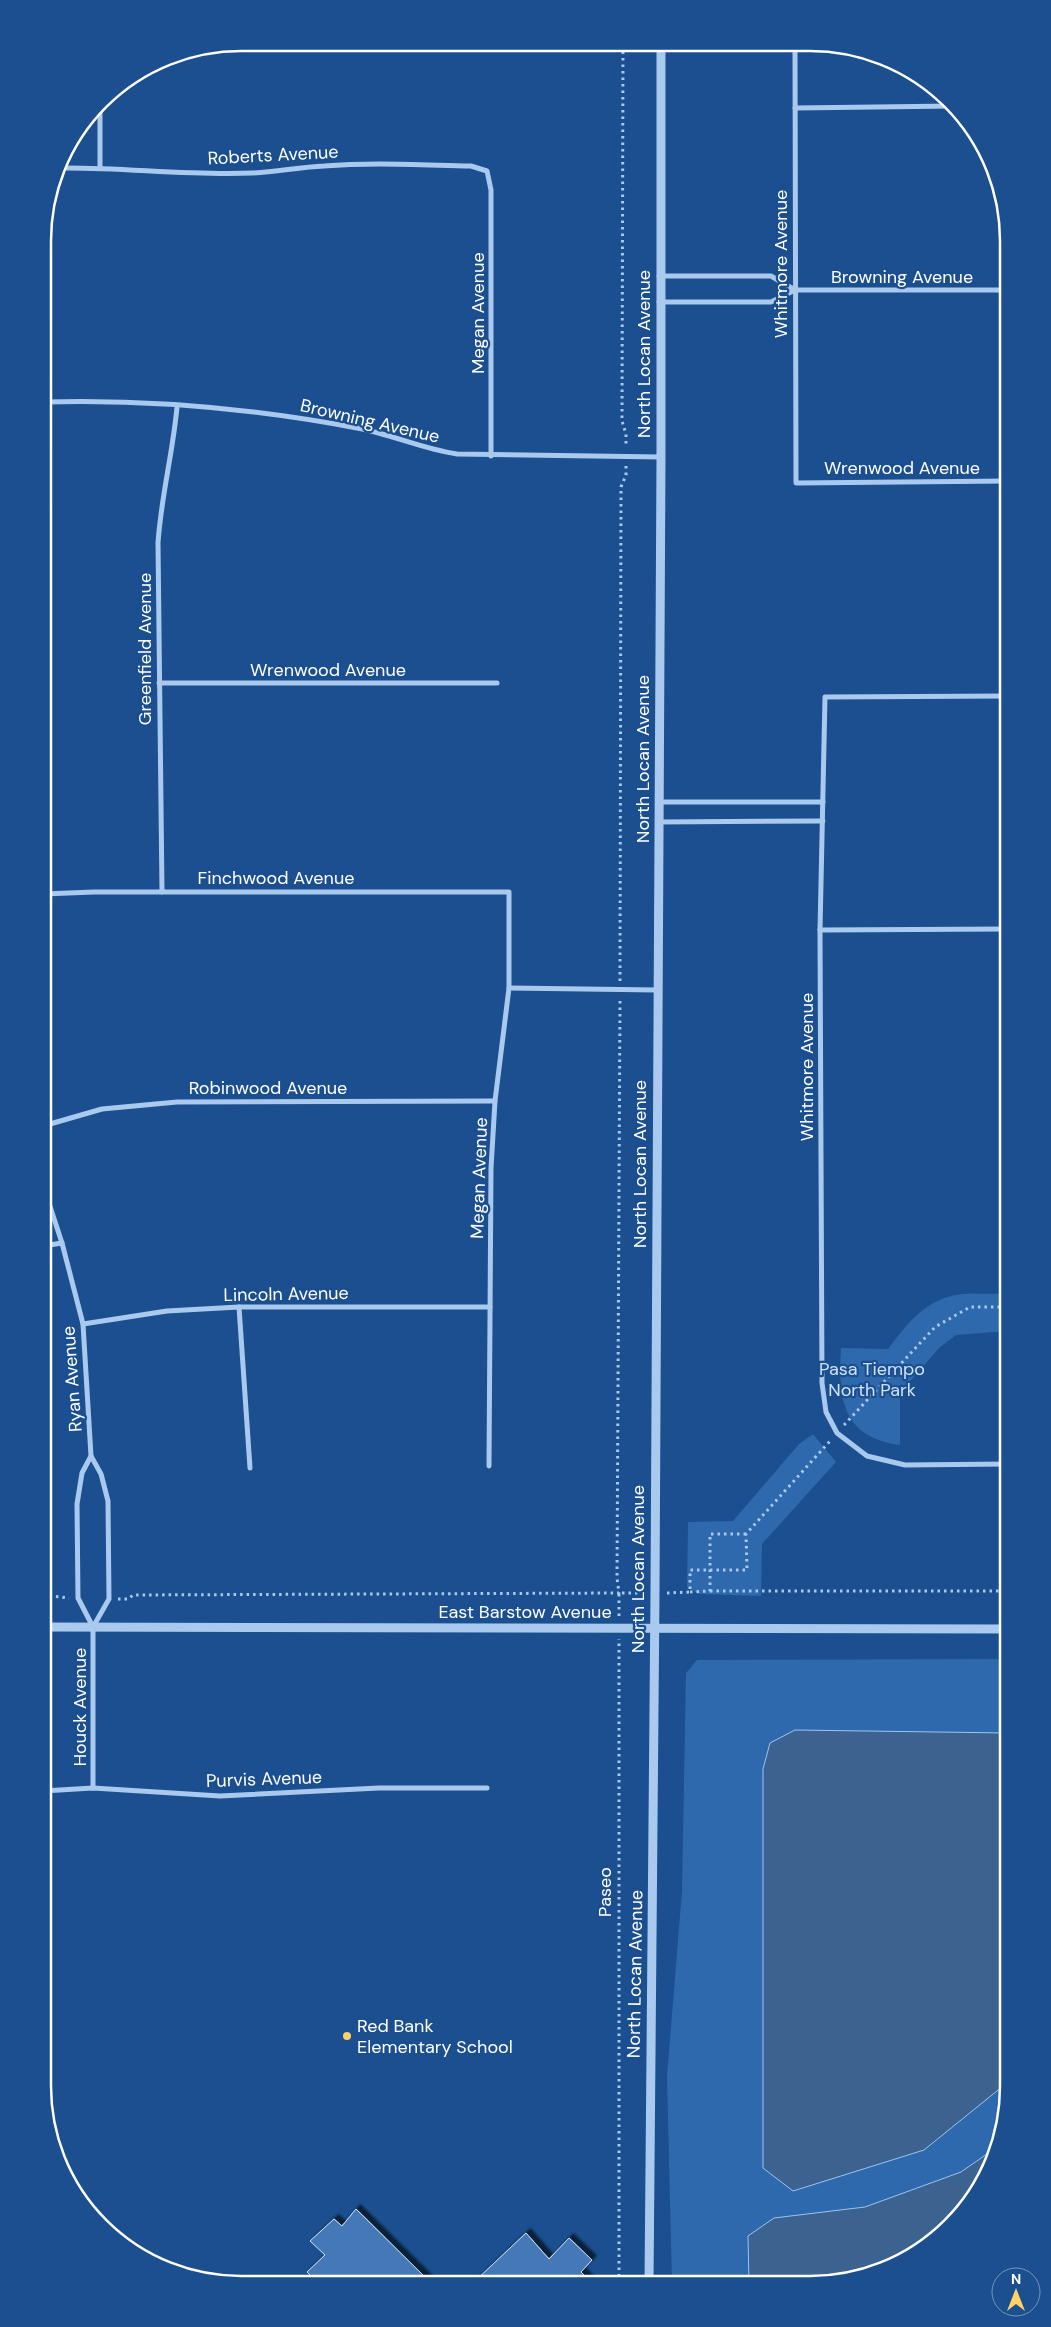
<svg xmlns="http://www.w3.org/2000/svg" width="1051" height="2327" font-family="'DM Sans',sans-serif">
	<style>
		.green { fill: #2e69ad }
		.water { fill: #3c6290; stroke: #9cc4f0 }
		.building { fill: #4478b7; stroke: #cfe3fa; filter: url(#shadow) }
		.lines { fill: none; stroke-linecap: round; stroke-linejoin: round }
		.path { stroke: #a9c9ee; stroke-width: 3; stroke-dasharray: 2.5 4; stroke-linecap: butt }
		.minor { stroke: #a9c9ee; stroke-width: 5 }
		.tertiary { stroke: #a9c9ee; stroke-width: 9 }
		.poi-dot { fill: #ffd166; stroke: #1b4f8f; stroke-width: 2 }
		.labels { text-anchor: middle; stroke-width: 4.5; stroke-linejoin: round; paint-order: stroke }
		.street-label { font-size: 18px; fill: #fff; stroke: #1b4f8f }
		.park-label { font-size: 18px; fill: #cfe3fa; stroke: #1b4f8f }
		.poi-label { font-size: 18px; fill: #fff; stroke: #1b4f8f; text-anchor: start }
		.rim { fill: none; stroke: #fff; stroke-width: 2.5 }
	</style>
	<defs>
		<filter id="shadow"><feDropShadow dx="4.5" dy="-4.5" stdDeviation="1" flood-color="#0009"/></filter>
	</defs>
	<rect width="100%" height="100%" fill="#1b4f8f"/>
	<g class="green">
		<path d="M1008,1292V1331L956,1335L939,1348L900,1393V1445C842,1437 838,1399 841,1348L888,1349C908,1323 926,1298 962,1294C977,1292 994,1296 1008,1292Z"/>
		<polygon points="813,1434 836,1462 762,1544 761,1596 699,1594 687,1587 688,1522 733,1521 799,1444"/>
		<polygon points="1008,1659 1008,2099 993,2162 959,2217 920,2251 862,2278 810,2284 672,2284 667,2076 682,1891 686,1673 697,1660"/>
	</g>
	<g class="water">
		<polygon points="795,1730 1008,1733 1008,2082 924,2150 793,2191 763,2168 763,1769 770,1743"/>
		<polygon points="997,2147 993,2162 959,2217 920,2251 862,2278 810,2284 749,2284 748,2236 774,2218 865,2207 961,2172"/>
	</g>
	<g class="building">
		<polygon points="356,2209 430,2282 316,2281 307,2272 325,2255 310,2241 334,2219 342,2226"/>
		<polygon points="526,2233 549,2259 569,2238 592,2260 581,2272 592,2283 474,2282"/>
	</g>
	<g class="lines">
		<g class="path">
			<polyline points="623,45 622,421 626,434 626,447"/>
			<polyline points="620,981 621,487 626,475 626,466"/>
			<polyline points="844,1425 935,1327 970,1307 1008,1307"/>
			<polyline points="710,1591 1008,1591"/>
			<polyline points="690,1592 710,1591 710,1534 746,1534"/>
			<polyline points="667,1593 690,1592 690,1570 747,1570 746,1534 830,1441"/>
			<polyline points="43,1595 69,1598"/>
			<polyline points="118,1599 128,1599 133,1595 619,1593 617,1578 620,1000"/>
			<polyline points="619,1616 619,1593 643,1593"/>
			<polyline points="619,2283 619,1639"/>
		</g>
		<g class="minor">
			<polyline points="795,46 796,483 1008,481"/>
			<polyline points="100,105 100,167"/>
			<polyline points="795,108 954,106"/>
			<path d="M59,168C123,167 188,176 252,173C276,172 300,167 324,166C373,162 422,165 471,166L487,171L491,190V456"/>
			<polyline points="659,276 771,276 795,290"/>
			<polyline points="659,302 771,302 795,290 1008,290"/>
			<path d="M43,402C146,399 256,409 357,428C391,434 422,449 457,454L661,457"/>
			<polyline points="159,683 497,683"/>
			<polyline points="659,802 823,802"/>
			<polyline points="659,822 823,821"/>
			<path d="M162,892L158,543C161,497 173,452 177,407"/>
			<polyline points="43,894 94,892 509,892 509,988 495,1101 491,1168 489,1466"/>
			<polyline points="820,930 1008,929"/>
			<polyline points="509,988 657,990"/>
			<polyline points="43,1126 102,1109 177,1102 495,1101"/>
			<polyline points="43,1185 62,1243 83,1324 91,1456 101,1474 108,1501 109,1599 93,1627"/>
			<polyline points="43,1246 62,1243"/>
			<polyline points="239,1307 250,1468"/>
			<polyline points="83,1324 167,1311 239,1307 490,1307"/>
			<polyline points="91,1456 82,1473 77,1504 78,1598 93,1627 93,1788"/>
			<polyline points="1008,1464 905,1465 867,1456 837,1433 826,1412 822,1383 820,930 825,697 1008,696"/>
			<polyline points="43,1791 93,1788 220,1796 379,1788 487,1788"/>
		</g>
		<g class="tertiary">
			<polyline points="43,1627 1008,1629"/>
			<polyline points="649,2283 655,1593 661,457 661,45"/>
		</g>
	</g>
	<circle class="poi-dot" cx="347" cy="2036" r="5"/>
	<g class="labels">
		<g class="street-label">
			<text transform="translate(273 155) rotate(-3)" y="6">Roberts Avenue</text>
			<text transform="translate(781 264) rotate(-90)" y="6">Whitmore Avenue</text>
			<text x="902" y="283">Browning Avenue</text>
			<text transform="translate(478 313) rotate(-90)" y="6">Megan Avenue</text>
			<text transform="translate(644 354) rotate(-90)" y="6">North Locan Avenue</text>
			<text transform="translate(370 421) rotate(13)" y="6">Browning Avenue</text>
			<text x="902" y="474">Wrenwood Avenue</text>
			<text transform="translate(145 649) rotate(-90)" y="6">Greenfield Avenue</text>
			<text x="328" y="676">Wrenwood Avenue</text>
			<text transform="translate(643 759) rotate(-90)" y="6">North Locan Avenue</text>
			<text x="276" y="884">Finchwood Avenue</text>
			<text transform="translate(807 1067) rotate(-90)" y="6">Whitmore Avenue</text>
			<text x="268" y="1094">Robinwood Avenue</text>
			<text transform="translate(640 1164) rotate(-90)" y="6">North Locan Avenue</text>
			<text transform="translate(479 1178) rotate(-88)" y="6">Megan Avenue</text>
			<text transform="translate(286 1294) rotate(-1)" y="6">Lincoln Avenue</text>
			<text transform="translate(72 1379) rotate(-94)" y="6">Ryan Avenue</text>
			<text transform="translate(638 1569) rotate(-90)" y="6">North Locan Avenue</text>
			<text x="525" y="1618">East Barstow Avenue</text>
			<text transform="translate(80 1707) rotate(-90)" y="6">Houck Avenue</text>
			<text transform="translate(264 1779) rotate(-2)" y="6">Purvis Avenue</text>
			<text transform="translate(605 1892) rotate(-90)" y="6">Paseo</text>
			<text transform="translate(635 1974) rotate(-89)" y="6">North Locan Avenue</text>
		</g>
		<g class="park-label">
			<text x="872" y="1375">Pasa Tiempo<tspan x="872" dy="21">North Park</tspan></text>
		</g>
		<g class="poi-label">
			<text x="357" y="2032">Red Bank<tspan x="357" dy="21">Elementary School</tspan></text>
		</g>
	</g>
	<path d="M0 0H1051V2327H0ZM241 51H810A190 190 0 0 1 1000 241V2086A190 190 0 0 1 810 2276H241A190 190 0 0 1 51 2086V241A190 190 0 0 1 241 51Z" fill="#1b4f8f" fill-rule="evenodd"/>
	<path class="rim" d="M241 51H810A190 190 0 0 1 1000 241V2086A190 190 0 0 1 810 2276H241A190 190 0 0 1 51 2086V241A190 190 0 0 1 241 51Z"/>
	<g transform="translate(1016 2292)"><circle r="24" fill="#1b4f8f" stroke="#7695bc"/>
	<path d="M0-4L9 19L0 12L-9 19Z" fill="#ffd166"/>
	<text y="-8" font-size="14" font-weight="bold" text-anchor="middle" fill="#ffffff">N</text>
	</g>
</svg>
